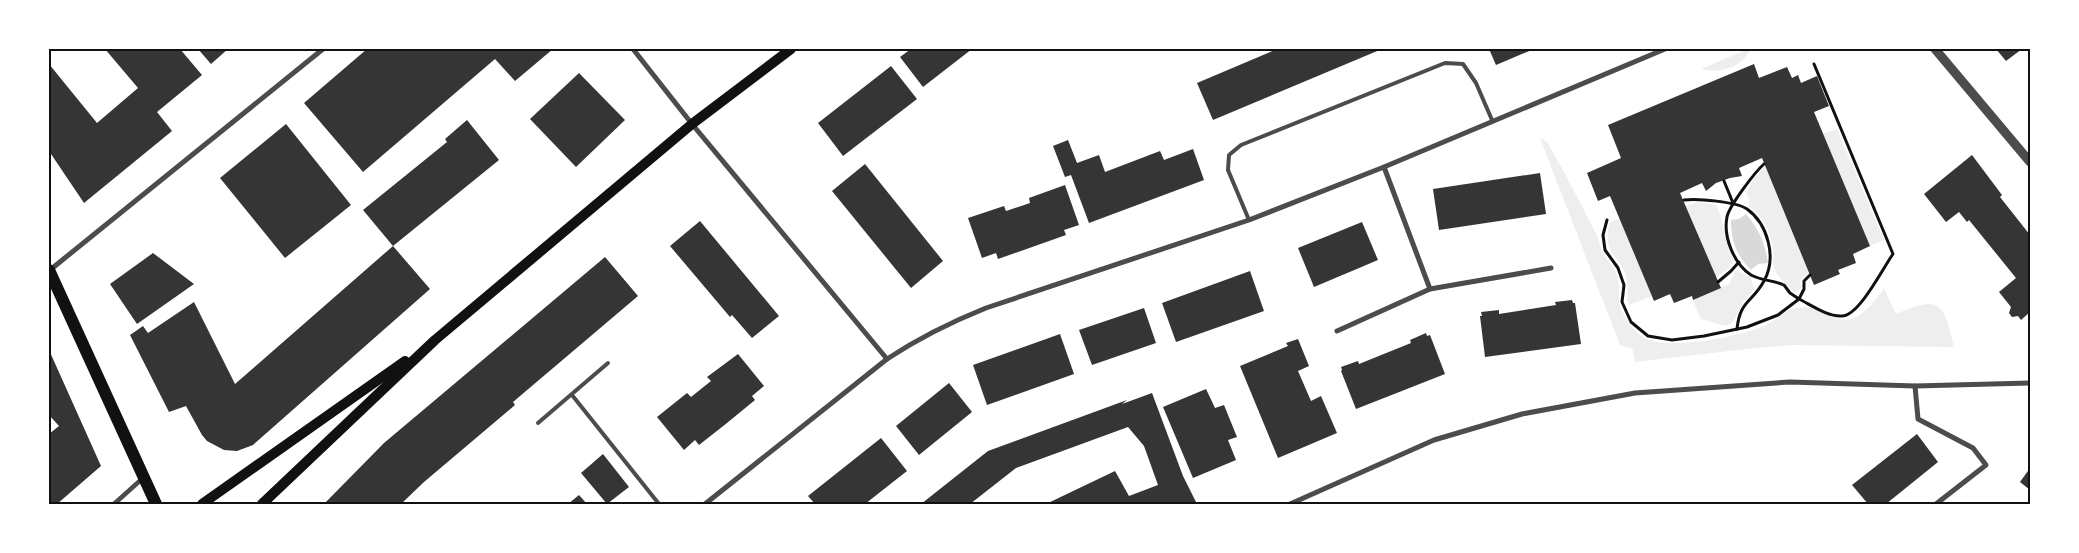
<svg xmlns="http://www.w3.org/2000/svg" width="2079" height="553" font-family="'Zilla Slab',serif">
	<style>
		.green { fill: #eee }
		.water { fill: #d9d9d9 }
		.building { fill: #353535 }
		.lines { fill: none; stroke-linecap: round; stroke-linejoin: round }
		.path { stroke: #111; stroke-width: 3 }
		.service { stroke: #4c4c4c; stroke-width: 4 }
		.pedestrian { stroke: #4c4c4c; stroke-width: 4.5 }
		.minor { stroke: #4c4c4c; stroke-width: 5 }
		.tertiary { stroke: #4c4c4c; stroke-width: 9 }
		.secondary { stroke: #111; stroke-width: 10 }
		.primary { stroke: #111; stroke-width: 12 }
		.neatline { fill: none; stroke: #111; stroke-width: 2 }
	</style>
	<rect width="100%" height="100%" fill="#fff"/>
	<g class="green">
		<path d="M1748,49H1751C1740,68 1722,74 1701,69Z"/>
		<polygon points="1837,129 1884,240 1870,246 1823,134"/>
		<path d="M1540,138L1547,142C1564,171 1580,202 1595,232C1599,239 1600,247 1603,253C1607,260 1613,266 1616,273C1621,283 1618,291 1619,302C1620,308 1625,317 1629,323C1632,328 1642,338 1649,340C1676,349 1737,337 1764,326C1774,322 1781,314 1790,310C1828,294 1840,354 1884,288L1896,314C1942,294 1943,303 1954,347L1792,345L1746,349L1635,362L1633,349L1620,345Z"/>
		<path d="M1765,166L1809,273L1802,278L1800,283L1802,287L1796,292H1793C1786,284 1778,278 1774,268C1772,262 1774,255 1773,249C1771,231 1762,217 1749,206V199L1746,193L1753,180Z"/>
		<path d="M1698,202L1716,205C1726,224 1722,240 1734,261L1728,269L1716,277L1686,206Z"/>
		<path d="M1620,219L1652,296L1629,305C1625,297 1629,289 1627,281C1622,254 1600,255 1610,222Z"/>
		<polygon points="1736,270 1751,278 1754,290 1744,301 1733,322 1726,326 1701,319 1693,300 1729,284"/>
	</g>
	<path class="water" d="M1746,214C1759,229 1765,243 1768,263L1758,264L1751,270C1736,255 1731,241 1731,220L1739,219Z"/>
	<g class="building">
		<polygon points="105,49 180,49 202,75 157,112 172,131 84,203 49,151 49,64 97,123 138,88"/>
		<polygon points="198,49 228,49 211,64"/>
		<polygon points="367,49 553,49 515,81 495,59 363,172 304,103"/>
		<polygon points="911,49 972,49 923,87 900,57"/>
		<polygon points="1277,49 1382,49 1213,120 1197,83"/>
		<polygon points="1489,49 1534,49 1496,65"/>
		<polygon points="1996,49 2022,49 2006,61"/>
		<polygon points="1754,64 1759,78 1787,67 1792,78 1798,75 1801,83 1817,76 1829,106 1814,112 1870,246 1853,254 1856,263 1838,270 1840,274 1814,285 1762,158 1739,168 1742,176 1730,178 1716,183 1706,191 1702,183 1680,193 1721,288 1693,300 1692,296 1674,303 1670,294 1654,301 1610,196 1598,201 1587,173 1621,158 1608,125"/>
		<polygon points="891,66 917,99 843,156 818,123"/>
		<polygon points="579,73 625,120 576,167 530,119"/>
		<polygon points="467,120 499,160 393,246 363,210 447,142 445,139"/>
		<polygon points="286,124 351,205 285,258 220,178"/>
		<polygon points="1068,140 1077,163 1099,155 1105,172 1160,151 1164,160 1193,149 1204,180 1089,223 1071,175 1065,177 1053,146"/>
		<polygon points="1972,155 2002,195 2000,197 2030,235 2030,312 2021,320 2018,316 2012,317 2009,313 2011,307 1999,292 2016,278 1969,220 1967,222 1959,212 1946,222 1924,194"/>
		<polygon points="865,164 943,261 911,288 832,191"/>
		<polygon points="1540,173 1546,214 1439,230 1433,189"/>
		<polygon points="1065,185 1079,225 1064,230 1066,235 998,259 996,253 982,258 968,218 1004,206 1006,211 1030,203 1029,198"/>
		<polygon points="700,221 779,316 752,338 732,315 730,317 670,246"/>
		<polygon points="1362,222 1378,260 1314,287 1298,248"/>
		<polygon points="393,246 430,289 253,445 237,451 224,450 207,441 202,435 186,406 169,412 130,335 143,326 148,333 194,302 235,384"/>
		<polygon points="153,253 194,284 137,324 110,284"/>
		<polygon points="605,257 638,296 513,402 515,405 424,482 401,504 324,504 384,443"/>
		<polygon points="1250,271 1264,311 1176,342 1162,303"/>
		<polygon points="1572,300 1573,303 1575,303 1581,344 1485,357 1480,316 1482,316 1481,312 1499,310 1499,314 1556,305 1555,302"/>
		<polygon points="1144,308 1156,343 1092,365 1079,330"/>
		<polygon points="1426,333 1427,336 1430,335 1445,374 1356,409 1341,371 1342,370 1341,367 1358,361 1359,364 1411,343 1410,340"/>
		<polygon points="1060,334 1074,374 987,405 973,365"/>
		<polygon points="1298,339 1309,366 1298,371 1311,401 1321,396 1337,433 1278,458 1240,366 1288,346 1286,343"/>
		<polygon points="49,350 101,466 57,504 49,504 49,434 59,426 49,415"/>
		<polygon points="738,354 764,386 752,396 755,400 727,423 699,445 695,440 684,450 657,417 687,393 691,397 711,381 707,377"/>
		<polygon points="949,383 972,412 919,455 896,426"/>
		<polygon points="1206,389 1215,408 1224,405 1237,437 1228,440 1236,460 1193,478 1163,407"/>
		<polygon points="1152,393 1183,476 1197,504 1046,504 1115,471 1129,496 1158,485 1144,446 1128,427 1016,468 970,504 921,504 988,451 1127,400 1122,404"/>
		<polygon points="1917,434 1938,462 1886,504 1868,504 1852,485"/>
		<polygon points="881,438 907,471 865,504 815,504 808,496"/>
		<polygon points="603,454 629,487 607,504 581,473"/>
		<polygon points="2030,468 2030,490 2020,482"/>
		<polygon points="579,495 587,504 568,504"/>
	</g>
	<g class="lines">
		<g class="path">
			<path d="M1764,164C1755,172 1729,206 1727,217C1723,237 1734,264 1751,275C1762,281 1773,280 1784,285L1790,293L1799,299L1804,289V281L1810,275"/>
			<polyline points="1724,181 1733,203"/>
			<path d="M1684,200C1697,198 1737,202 1747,209C1768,224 1777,258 1764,281C1752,303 1740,300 1737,329"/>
			<path d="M1607,220L1603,235L1605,250L1618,268L1624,285L1622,302L1631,322L1648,336L1672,340L1704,336L1747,327L1778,315L1799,299C1811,305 1828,317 1842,316C1859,316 1883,268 1893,254L1814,64"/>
			<polyline points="1718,282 1731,271 1739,262"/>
		</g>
		<g class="service">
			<polyline points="1249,220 1228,170 1229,155 1241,145 1445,63 1463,64 1476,83 1492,120"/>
			<polyline points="572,395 659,504"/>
			<polyline points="538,423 608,363"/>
		</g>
		<polyline class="pedestrian" points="114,504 143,478"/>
		<g class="minor">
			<polyline points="633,49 692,124 887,359"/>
			<polyline points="1384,167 1430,289"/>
			<polyline points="50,270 323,49"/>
			<polyline points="1337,331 1430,289 1551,268"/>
			<polyline points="1915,386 1918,419 1973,448 1986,465 1936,504"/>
			<path d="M705,504L887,359C919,338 951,322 986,308L1249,220L1384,167L1665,49"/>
			<polyline points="1290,504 1434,440 1522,414 1635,393 1790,382 1915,386 2030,383"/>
		</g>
		<polyline class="tertiary" points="1935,49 2030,162"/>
		<g class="secondary">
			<polyline points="202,504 405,361"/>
			<polyline points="262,504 435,340 692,124 791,49"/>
		</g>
		<polyline class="primary" points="49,270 156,504"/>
	</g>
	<rect width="2079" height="553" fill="none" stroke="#ffffff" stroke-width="100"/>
	<rect x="50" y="50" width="1979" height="453" class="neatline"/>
</svg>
